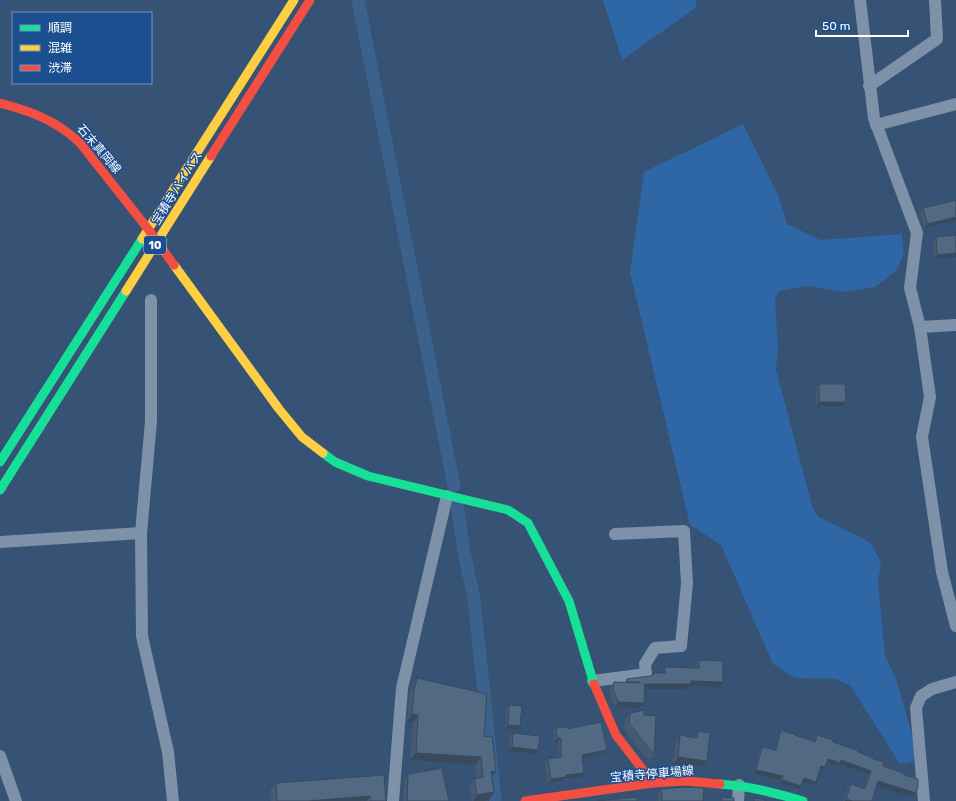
<svg xmlns="http://www.w3.org/2000/svg" width="956" height="801" font-family="Rubik,'Noto Sans JP',sans-serif">
	<style>
		.green { fill: #2f66a5 }
		.lines { fill: none; stroke-linecap: round; stroke-linejoin: round }
		.canal { stroke: #3b618d; stroke-width: 13 }
		.street { stroke: #7d92a8; stroke-width: 12 }
		.fast { stroke: #16e098; stroke-width: 9 }
		.slow { stroke: #ffcf43; stroke-width: 9 }
		.jam { stroke: #f24e42; stroke-width: 9 }
		.wall { fill: #475a72 }
		.shaded-wall { fill: #394a5c }
		.building { fill: #526984; stroke: #394a5c }
		.labels { text-anchor: middle; stroke-width: 3; stroke-linejoin: round; paint-order: stroke }
		.shield { fill: #1b4f8f; stroke: #bbcadd; stroke-width: 1 }
		.shield-label { font-size: 11px; font-weight: bold; fill: #fff }
		.street-label { font-size: 12px; fill: #fff; stroke: #1b4f8f }
	</style>
	<rect width="100%" height="100%" fill="#365274"/>
	<g class="green">
		<polygon points="603,0 695,0 697,7 622,60"/>
		<polygon points="743,124 778,195 787,224 820,240 902,234 904,253 897,270 875,287 846,292 806,286 779,291 775,299 778,351 776,370 813,509 819,517 864,539 872,545 881,562 878,582 885,655 897,682 916,749 914,761 900,764 850,685 834,679 795,678 773,664 721,545 690,525 630,272 644,172"/>
	</g>
	<g class="lines">
		<g class="canal">
			<polyline points="358,0 454,486"/>
			<polyline points="457,505 464,552 474,599 495,798"/>
		</g>
		<g class="street">
			<polyline points="860,0 874,118 917,233 910,288 920,327 930,397 922,437 942,572 956,626"/>
			<polyline points="869,86 937,39 935,0"/>
			<polyline points="876,125 956,104"/>
			<polyline points="151,300 151,421 141,533 142,636 168,752 173,801"/>
			<polyline points="920,327 956,325"/>
			<polyline points="0,542 141,533"/>
			<polyline points="593,681 646,674 645,664 655,648 681,646 687,583 684,531 615,534"/>
			<polyline points="0,756 16,801"/>
			<polyline points="393,801 402,688 447,496"/>
			<polyline points="738,801 739,785"/>
			<polyline points="924,801 916,708 921,696 932,689 956,682"/>
		</g>
		<g class="fast">
			<polyline points="323,453 335,462 368,476 508,510 528,523 569,601 594,684"/>
			<polyline points="0,462 142,239"/>
			<polyline points="0,490 126,291"/>
			<path d="M720,784C749,786 775,793 803,801"/>
		</g>
		<g class="slow">
			<polyline points="142,239 294,0"/>
			<polyline points="174,265 279,409 302,437 323,453"/>
			<polyline points="126,291 211,156"/>
		</g>
		<g class="jam">
			<path d="M0,103C31,111 57,121 80,143L148,229L174,265"/>
			<polyline points="211,156 310,0"/>
			<polyline points="594,684 616,735 653,783"/>
			<polyline points="525,801 653,783 685,781 720,784"/>
		</g>
	</g>
	<g class="wall">
		<polygon points="956,200 924,228 920,212 923,208"/>
		<polygon points="956,235 934,259 933,241 936,237"/>
		<polygon points="819,384 843,406 816,406 816,388"/>
		<polygon points="699,660 719,687 689,686 687,689 645,689 644,703 640,708 615,707 610,695 610,687 614,682 625,682 627,679 651,676 662,673 662,672 665,667 696,668 696,665"/>
		<polygon points="417,678 484,737 492,777 489,800 484,801 472,801 469,787 474,779 477,779 475,765 410,760 413,723 407,722 409,698 412,686"/>
		<polygon points="509,705 517,730 505,729 506,709"/>
		<polygon points="630,713 644,715 654,754 650,760 642,753 624,729 625,720"/>
		<polygon points="556,728 568,729 607,750 604,753 582,758 584,773 582,777 565,778 563,781 548,783 545,762 548,759 559,757 558,742 554,742 554,731"/>
		<polygon points="781,730 814,741 817,735 871,758 883,766 904,775 916,793 913,797 877,785 872,801 843,801 848,787 851,784 864,788 868,774 839,764 837,766 827,763 823,771 820,770 814,785 802,782 801,786 799,789 779,783 780,780 754,774 759,751 762,747 775,750 779,734"/>
		<polygon points="698,731 702,767 673,764 676,742 680,735 694,737"/>
		<polygon points="513,733 535,754 509,751 510,738"/>
		<polygon points="408,774 449,801 403,801 404,781"/>
		<polygon points="384,775 386,801 271,801 270,791 276,783"/>
		<polygon points="661,789 703,801 658,801 658,794"/>
	</g>
	<g class="shaded-wall">
		<polygon points="956,217 956,220 924,228 927,224"/>
		<polygon points="956,253 956,257 934,259 937,255"/>
		<polygon points="819,402 846,402 843,406 816,406"/>
		<polygon points="691,681 723,682 719,687 689,686 687,689 640,689 644,684"/>
		<polygon points="627,682 640,682 636,687 623,687"/>
		<polygon points="618,702 644,703 640,708 615,707"/>
		<polygon points="412,714 418,715 413,723 407,722"/>
		<polygon points="508,725 520,726 517,730 505,729"/>
		<polygon points="557,738 561,738 558,742 554,742"/>
		<polygon points="512,747 538,750 535,754 509,751"/>
		<polygon points="607,750 604,753 579,759 582,755"/>
		<polygon points="416,753 481,757 475,765 410,760"/>
		<polygon points="678,757 707,761 702,767 673,764"/>
		<polygon points="828,759 841,760 871,771 868,774 839,764 837,766 825,762"/>
		<polygon points="821,766 825,767 823,771 818,769"/>
		<polygon points="756,770 783,776 780,780 754,774"/>
		<polygon points="496,771 490,779 491,772"/>
		<polygon points="584,773 582,777 565,778 563,781 548,783 551,779 566,775"/>
		<polygon points="804,778 816,782 814,785 801,782"/>
		<polygon points="782,780 801,786 799,789 779,783"/>
		<polygon points="878,781 916,793 913,797 875,785"/>
		<polygon points="494,792 489,800 484,801 473,801 477,795"/>
		<polygon points="370,796 367,801 307,801 308,801"/>
		<polygon points="846,799 853,801 844,801"/>
	</g>
	<g class="building">
		<polygon points="956,200 956,217 927,224 923,208"/>
		<polygon points="956,235 956,253 937,255 936,237"/>
		<polygon points="819,384 845,384 846,402 819,402"/>
		<polygon points="699,660 723,661 723,682 691,681 690,684 644,684 645,684 644,703 618,702 613,690 614,682 640,683 640,682 627,682 627,679 651,676 655,673 665,673 665,667 699,668"/>
		<polygon points="417,678 487,694 484,737 492,736 496,771 491,772 494,792 477,795 474,779 483,777 481,757 416,753 418,715 412,714 414,690"/>
		<polygon points="509,705 522,706 520,726 508,725"/>
		<polygon points="644,710 644,715 656,716 654,754 647,746 629,723 630,713"/>
		<polygon points="601,722 607,750 582,755 584,773 566,775 566,777 551,779 548,759 561,757 561,738 557,738 556,728 567,727 568,729"/>
		<polygon points="781,730 815,742 817,735 833,740 833,742 859,751 858,752 871,757 871,758 884,762 883,766 904,773 904,775 918,779 918,786 916,793 878,781 872,801 853,801 846,799 851,784 865,789 871,771 841,760 840,763 828,759 825,767 821,766 816,782 804,778 801,786 782,780 783,776 756,770 762,747 776,750"/>
		<polygon points="698,731 710,733 707,761 678,757 680,735 697,738"/>
		<polygon points="513,733 540,736 538,750 512,747"/>
		<polygon points="442,768 449,801 407,801 408,774"/>
		<polygon points="384,775 386,801 371,801 370,796 308,801 277,801 276,783"/>
		<polygon points="684,787 704,788 703,801 662,801 661,789"/>
		<polygon points="637,797 637,801 597,801"/>
		<polygon points="722,797 734,798 734,801 722,801"/>
		<polygon points="755,798 766,800 766,801 754,801"/>
	</g>
	<g class="labels">
		<rect class="shield" x="144" y="236" width="22" height="18" rx="3"/>
		<g class="shield-label">
			<text x="155" y="249">10</text>
		</g>
		<g class="street-label">
			<text transform="translate(99 149) rotate(49)" y="4">石末真岡線</text>
			<text transform="translate(177 188) rotate(-58)" y="4">宝積寺バイパス</text>
			<text transform="translate(652 774) rotate(-5)" y="4">宝積寺停車場線</text>
		</g>
	</g>
	<rect x="12" y="12" width="140" height="72" fill="#1b4f8f" stroke="#7695bc"/>
	<rect x="20" y="25" width="20" height="6" fill="#16e098" stroke="#7695bc"/>
	<text x="48" y="32" font-size="12" fill="#ffffff">順調</text>
	<rect x="20" y="45" width="20" height="6" fill="#ffcf43" stroke="#7695bc"/>
	<text x="48" y="52" font-size="12" fill="#ffffff">混雑</text>
	<rect x="20" y="65" width="20" height="6" fill="#f24e42" stroke="#7695bc"/>
	<text x="48" y="72" font-size="12" fill="#ffffff">渋滞</text>
	<path d="M816 30v6h92v-6" fill="none" stroke="#ffffff" stroke-width="2"/>
	<text x="822" y="30" font-size="12" fill="#ffffff" stroke="#1b4f8f" stroke-width="3" paint-order="stroke">50 m</text>
</svg>
